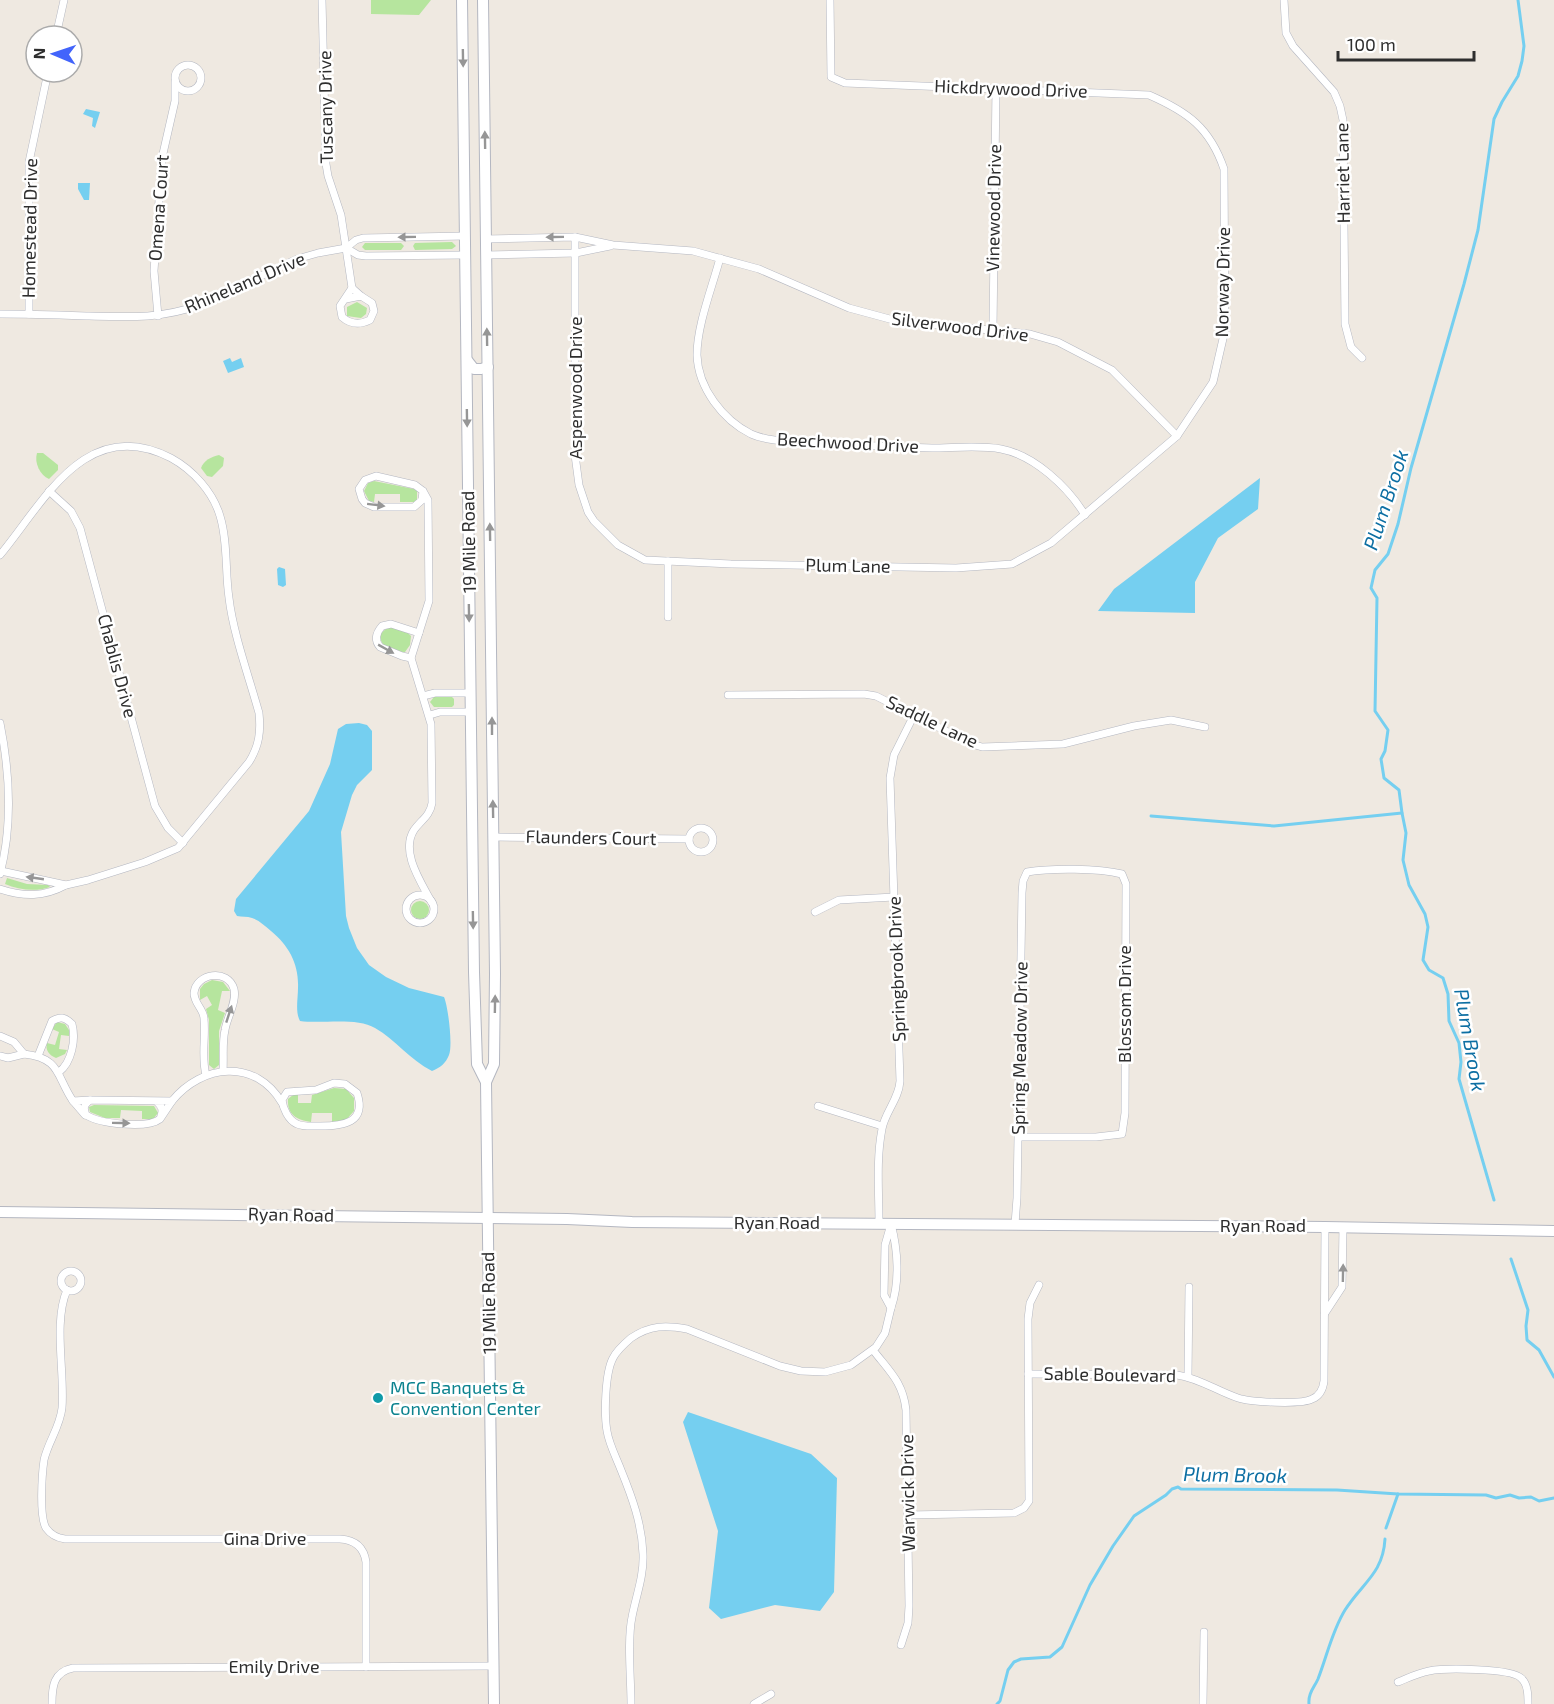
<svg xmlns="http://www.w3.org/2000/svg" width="1554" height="1704" font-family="'Exo 2',sans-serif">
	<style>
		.green { fill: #b6e59e }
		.water { fill: #75cff0 }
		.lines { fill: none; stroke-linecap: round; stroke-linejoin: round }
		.stream { stroke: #75cff0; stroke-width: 3 }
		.minor-casing { stroke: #b4b7c1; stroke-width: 8 }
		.secondary-casing { stroke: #b4b7c1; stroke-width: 12 }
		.minor { stroke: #fff; stroke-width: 7 }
		.secondary { stroke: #fff; stroke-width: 10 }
		.oneway { fill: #969696 }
		.culture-dot { fill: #0f9aa8; stroke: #fff; stroke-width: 2 }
		.labels { text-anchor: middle; stroke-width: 5; stroke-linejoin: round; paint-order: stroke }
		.street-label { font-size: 18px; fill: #2e2e2e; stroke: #fff }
		.culture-label { font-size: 18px; fill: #0d838f; stroke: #fff; text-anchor: start }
		.water-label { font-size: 20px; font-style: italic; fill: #0d6fa3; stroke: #fff }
	</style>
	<rect width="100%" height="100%" fill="#efe9e1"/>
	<g class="green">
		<polygon points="371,0 431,0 419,15 371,14"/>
		<polygon points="452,242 456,246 452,249 415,250 413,246 415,243"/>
		<polygon points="365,243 401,243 404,246 401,250 365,250 362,247"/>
		<polygon points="357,302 367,308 366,314 361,318 347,316 347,307"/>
		<path d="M37,453H43L58,465V470L49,479C40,475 34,463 37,453Z"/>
		<path d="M219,455L224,458L223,466L212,477L207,476L201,468C204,460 211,457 219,455Z"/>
		<polygon points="374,481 414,489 417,491 417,500 414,502 400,502 400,494 375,494 374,502 369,501 364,491 368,483"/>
		<path d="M391,627L408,633L411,636L410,645L405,652C394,652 379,647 380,634L387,628Z"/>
		<polygon points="434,697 452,697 454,699 454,705 452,707 434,707 430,702"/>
		<path d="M7,878L27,884L48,885L50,887C36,892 19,890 5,884Z"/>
		<circle cx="420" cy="910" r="9"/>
		<polygon points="212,980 223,982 230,991 222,991 218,1010 225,1013 219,1031 219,1065 214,1069 209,1065 209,1020 206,1009 212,1005 207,996 200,1000 200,989 204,984"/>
		<path d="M57,1022L65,1024L69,1030V1036L61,1035L59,1049L67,1050L65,1054L56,1058C49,1055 45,1050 47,1043L55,1045L59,1032L52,1029Z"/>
		<path d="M334,1088L346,1089L354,1098V1111L346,1120L332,1122V1113H312L311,1122C297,1120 287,1115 288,1099L293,1095H298V1103H311L312,1095Z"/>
		<polygon points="94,1105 154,1106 158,1113 153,1119 142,1119 142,1111 121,1110 120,1118 105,1118 90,1112 89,1107"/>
	</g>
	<g class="water">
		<polygon points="86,109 100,112 95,128 92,126 93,118 83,114"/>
		<polygon points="78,183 90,183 89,200 84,200 78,189"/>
		<polygon points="230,358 232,362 241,358 244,367 228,373 223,361"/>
		<polygon points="1260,478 1258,509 1218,538 1195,582 1195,613 1098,611 1114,589"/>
		<polygon points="279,567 285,569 286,585 283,587 278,585 277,569"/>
		<path d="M359,723L367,725L372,731V770L357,785L352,795L341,832L346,916L349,928L357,948L369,965L386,977L409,988L444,997C448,1006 453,1045 449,1055C446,1063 440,1068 432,1071C410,1060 396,1040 375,1028C357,1017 322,1024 300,1021C295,1012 298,998 298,988C299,964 289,946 271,931C265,926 259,920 252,918C247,916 242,917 237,916L234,911L236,899L309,811L330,764L338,729L346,724Z"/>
		<polygon points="688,1412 811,1454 837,1478 834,1592 820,1611 775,1605 721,1619 709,1608 718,1531 683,1422"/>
	</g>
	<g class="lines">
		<g class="stream">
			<polyline points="1151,816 1274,826 1402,813"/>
			<polyline points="1494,1200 1459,1079 1461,1062 1459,1043 1449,1021 1448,994 1443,978 1429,970 1423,960 1428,927 1425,914 1409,885 1403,860 1406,833 1402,813 1399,790 1384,778 1381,759 1385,751 1388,730 1375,711 1377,598 1371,588 1375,570 1388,554 1398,524 1411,468 1464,284 1478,230 1494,119 1502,102 1518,76 1522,61 1524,46 1518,0"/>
			<polyline points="1511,1259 1528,1310 1526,1326 1527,1340 1539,1350 1554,1377"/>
			<polyline points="1386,1528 1398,1494"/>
			<polyline points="997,1704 1000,1701 1008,1670 1014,1662 1021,1659 1050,1657 1062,1647 1090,1585 1113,1546 1134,1516 1166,1495 1172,1489 1178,1487 1181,1489 1337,1490 1398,1494 1486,1495 1496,1498 1510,1495 1519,1498 1531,1497 1539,1501 1554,1498"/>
			<path d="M1309,1704C1308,1693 1314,1688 1318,1679C1327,1656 1332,1631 1345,1610C1362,1583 1383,1574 1385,1539"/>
		</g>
		<defs>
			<g id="minor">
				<polyline points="322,0 326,164 328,176 341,215 352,288 361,296"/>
				<polyline points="1284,0 1286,33 1293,46 1334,92 1340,106 1343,120 1345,324 1351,347 1362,358"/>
				<polyline points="56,36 64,0"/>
				<circle cx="188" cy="78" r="13"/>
				<path d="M575,237V455L579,485L588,512L594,521L618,545L645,560L731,564L956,568L1012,564L1051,543L1177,436L1213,382L1225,330L1224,169C1210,128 1188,112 1149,95L845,83L831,77L830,0"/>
				<polyline points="486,239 575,237 613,245 693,251 759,269 849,308 897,321 1030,334 1058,342 1112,370 1177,436"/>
				<polyline points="346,248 358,255 366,256 465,255"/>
				<polyline points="486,255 576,253 610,246"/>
				<path d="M720,258C712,288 697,325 697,355C698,388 723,420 751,434C769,442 791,441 810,442C851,445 891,447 932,448C953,448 980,445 1001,449C1034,455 1068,487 1085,515"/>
				<path d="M346,299L361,296L372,303L374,311L370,320C360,325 350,324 342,317L340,306L352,288"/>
				<path d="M0,314C30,314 59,315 89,316C127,317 162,319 199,305L297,259L318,253L346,248L356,240L363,238L465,236"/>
				<polyline points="29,314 29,162 48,72"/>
				<polyline points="158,316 154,271 162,158 175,101 175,82"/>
				<polyline points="993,329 996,87"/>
				<polyline points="49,491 71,511 80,528 155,806 168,828 183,843"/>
				<path d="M423,491L422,500L414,507H374L365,503L362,499L359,489L365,480L376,476L415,485L423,491L428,500L429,601L411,658L431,724L432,803C430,816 421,820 414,830C400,852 421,882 432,903"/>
				<path d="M0,555C44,502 86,414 171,458C193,470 213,492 220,516C228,542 225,571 229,598C233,633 249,677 259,713C261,732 259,746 249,762L178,848L145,862L88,880L66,885"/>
				<polyline points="668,617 668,561"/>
				<path d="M411,658L402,656L380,647C374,640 376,633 382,626L391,624L419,633"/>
				<polyline points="728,695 864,694 876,696 972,744 982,747 1063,744 1134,726 1171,720 1205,727"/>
				<polyline points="423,696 435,693 470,693"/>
				<polyline points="430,715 440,712 470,712"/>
				<path d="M0,723C10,773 13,824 0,874"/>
				<circle cx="701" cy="840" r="12"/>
				<polyline points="493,837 689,839"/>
				<path d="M0,889C24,897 44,897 66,885L1,871"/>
				<circle cx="420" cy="909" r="14"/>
				<polyline points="815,912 839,900 894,897"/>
				<polyline points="0,1036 14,1042 24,1054 8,1058 0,1056"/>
				<path d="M24,1054C61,1058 56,1076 73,1101"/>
				<path d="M38,1056L52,1021C60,1016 65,1017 72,1024C76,1039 72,1062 59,1072"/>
				<path d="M206,1075C201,1057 206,1037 204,1019C204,1009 194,1004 194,993C196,973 228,968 234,989C237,1002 227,1017 225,1030C222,1043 224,1058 223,1071"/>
				<path d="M334,1083L345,1084L357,1093C367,1123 343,1126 320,1126C313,1126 303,1127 297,1124C288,1120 283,1108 282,1100L287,1092L316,1090Z"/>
				<path d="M172,1101C202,1064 256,1058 282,1103"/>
				<path d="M157,1102C163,1107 163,1111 160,1119C147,1129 100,1124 86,1115C83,1107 84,1105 90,1100L172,1101L160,1119"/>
				<polyline points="818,1106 882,1126"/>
				<polyline points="85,1115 73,1101 90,1100"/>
				<path d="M879,1224C879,1193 876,1159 882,1129C885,1112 899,1099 900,1081L890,778L894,755L914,715"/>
				<path d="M891,1224C898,1250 900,1282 891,1308L884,1295L885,1245Z"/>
				<path d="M1015,1224L1017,1198L1022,893L1023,881L1027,872C1051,868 1098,868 1122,874L1126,884L1125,1113L1122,1134L1096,1137H1018"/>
				<circle cx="71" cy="1281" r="10"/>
				<path d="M67,1290C53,1322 65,1373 62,1408C60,1427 48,1442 44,1460C42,1474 39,1516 46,1528C51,1535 57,1538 65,1539H340C355,1540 364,1547 366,1562V1667"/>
				<polyline points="1325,1313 1342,1287 1343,1227"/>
				<path d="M873,1350C889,1371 903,1382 906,1410L909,1606L908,1623L901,1645"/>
				<path d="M1028,1374L1177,1375C1199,1378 1217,1391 1238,1398C1250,1402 1301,1405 1312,1399C1320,1396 1323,1389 1324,1381L1325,1227"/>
				<polyline points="1188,1376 1189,1287"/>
				<polyline points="908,1515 1014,1513 1024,1508 1029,1501 1028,1319 1030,1303 1039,1285"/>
				<path d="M1398,1682C1408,1678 1418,1673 1429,1671C1444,1668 1511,1668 1521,1678C1528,1684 1528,1695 1528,1704"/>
				<path d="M52,1704C52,1687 53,1672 73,1668L493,1666"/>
				<path d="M631,1704C631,1679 627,1640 632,1617C636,1596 644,1576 643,1554C642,1524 632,1497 621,1470C616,1457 609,1444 607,1431C604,1414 605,1373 613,1358C617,1350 624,1344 631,1338C650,1325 666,1325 687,1329L780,1366L801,1371L825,1372L851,1365L876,1347L885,1333L891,1308"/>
				<polyline points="754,1704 771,1694"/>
				<polyline points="1203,1704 1204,1632"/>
			</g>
			<g id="secondary">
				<polyline points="462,0 474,972 477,1064 486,1082 494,1704"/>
				<polyline points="483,0 495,974 494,1064 486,1082"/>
				<polyline points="467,360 474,369 481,369 488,367"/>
				<polyline points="0,1212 567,1219 632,1222 1325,1227 1554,1231"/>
			</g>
		</defs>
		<use href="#minor" class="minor-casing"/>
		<use href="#secondary" class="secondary-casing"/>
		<use href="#minor" class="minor"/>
		<use href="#secondary" class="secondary"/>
	</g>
	<defs><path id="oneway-solid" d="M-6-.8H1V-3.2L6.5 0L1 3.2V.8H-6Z" transform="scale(1.5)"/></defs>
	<g class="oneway">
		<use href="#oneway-solid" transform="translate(463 58) rotate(89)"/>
		<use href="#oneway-solid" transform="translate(485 140) rotate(-91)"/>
		<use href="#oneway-solid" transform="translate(407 237) rotate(179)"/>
		<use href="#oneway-solid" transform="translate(555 237) rotate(179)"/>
		<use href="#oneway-solid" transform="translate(487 337) rotate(-91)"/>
		<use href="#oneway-solid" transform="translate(467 418) rotate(89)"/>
		<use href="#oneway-solid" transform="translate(376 505) rotate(7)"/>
		<use href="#oneway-solid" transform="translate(490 532) rotate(-91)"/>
		<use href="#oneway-solid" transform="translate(469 613) rotate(89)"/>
		<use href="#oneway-solid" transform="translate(386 649) rotate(29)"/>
		<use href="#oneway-solid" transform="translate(492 726) rotate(-90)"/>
		<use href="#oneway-solid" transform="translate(493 809) rotate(-91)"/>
		<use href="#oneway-solid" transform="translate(35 878) rotate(-172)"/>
		<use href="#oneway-solid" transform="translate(473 920) rotate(89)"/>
		<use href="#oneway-solid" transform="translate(495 1004) rotate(-89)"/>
		<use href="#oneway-solid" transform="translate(229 1014) rotate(-72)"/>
		<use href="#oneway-solid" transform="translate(121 1123) rotate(1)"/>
		<use href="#oneway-solid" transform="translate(1343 1273) rotate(-89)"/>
	</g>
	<circle class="culture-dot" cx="378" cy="1398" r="6"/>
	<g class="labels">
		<g class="street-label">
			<text transform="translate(1011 89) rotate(2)" y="6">Hickdrywood Drive</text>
			<text transform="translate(326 107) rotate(-91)" y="6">Tuscany Drive</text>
			<text transform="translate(1343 173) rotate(-91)" y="6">Harriet Lane</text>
			<text transform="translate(159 208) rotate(-86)" y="6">Omena Court</text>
			<text transform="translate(994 208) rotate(-89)" y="6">Vinewood Drive</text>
			<text transform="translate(30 228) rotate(-89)" y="6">Homestead Drive</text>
			<text transform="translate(1223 282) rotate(-89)" y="6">Norway Drive</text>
			<text transform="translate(245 283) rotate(-23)" y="6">Rhineland Drive</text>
			<text transform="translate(960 327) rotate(7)" y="6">Silverwood Drive</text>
			<text transform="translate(576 388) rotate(-90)" y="6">Aspenwood Drive</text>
			<text transform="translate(848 443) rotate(3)" y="6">Beechwood Drive</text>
			<text transform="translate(469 542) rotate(-91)" y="6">19 Mile Road</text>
			<text transform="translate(848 566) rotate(1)" y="6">Plum Lane</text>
			<text transform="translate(117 666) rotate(75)" y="6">Chablis Drive</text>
			<text transform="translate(932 722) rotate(25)" y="6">Saddle Lane</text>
			<text transform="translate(591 838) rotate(1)" y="6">Flaunders Court</text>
			<text transform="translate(897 969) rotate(-92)" y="6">Springbrook Drive</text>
			<text transform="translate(1125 1004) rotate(-90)" y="6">Blossom Drive</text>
			<text transform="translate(1020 1048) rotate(-89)" y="6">Spring Meadow Drive</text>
			<text transform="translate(291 1215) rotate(1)" y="6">Ryan Road</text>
			<text x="777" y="1229">Ryan Road</text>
			<text x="1263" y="1232">Ryan Road</text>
			<text transform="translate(489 1303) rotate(-91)" y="6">19 Mile Road</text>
			<text transform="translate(1110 1375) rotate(1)" y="6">Sable Boulevard</text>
			<text transform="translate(908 1493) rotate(-91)" y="6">Warwick Drive</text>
			<text x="265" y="1545">Gina Drive</text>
			<text x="274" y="1673">Emily Drive</text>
		</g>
		<g class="culture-label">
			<text x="390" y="1394">MCC Banquets &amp;<tspan x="390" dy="21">Convention Center</tspan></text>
		</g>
		<g class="water-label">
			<text transform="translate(1386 500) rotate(-72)" y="7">Plum Brook</text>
			<text transform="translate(1470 1040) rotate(80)" y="7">Plum Brook</text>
			<text transform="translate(1235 1475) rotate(1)" y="7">Plum Brook</text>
		</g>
	</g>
	<g transform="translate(54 54) rotate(272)"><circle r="28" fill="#ffffff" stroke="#ababab" stroke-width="1.5"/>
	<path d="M0-4.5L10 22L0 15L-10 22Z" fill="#4264fb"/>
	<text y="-9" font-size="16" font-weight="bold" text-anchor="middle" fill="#2e2e2e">N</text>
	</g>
	<path d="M1338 51v9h136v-9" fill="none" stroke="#2e2e2e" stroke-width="3"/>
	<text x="1347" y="51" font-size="18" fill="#2e2e2e" stroke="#ffffff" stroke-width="4.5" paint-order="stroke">100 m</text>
</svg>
